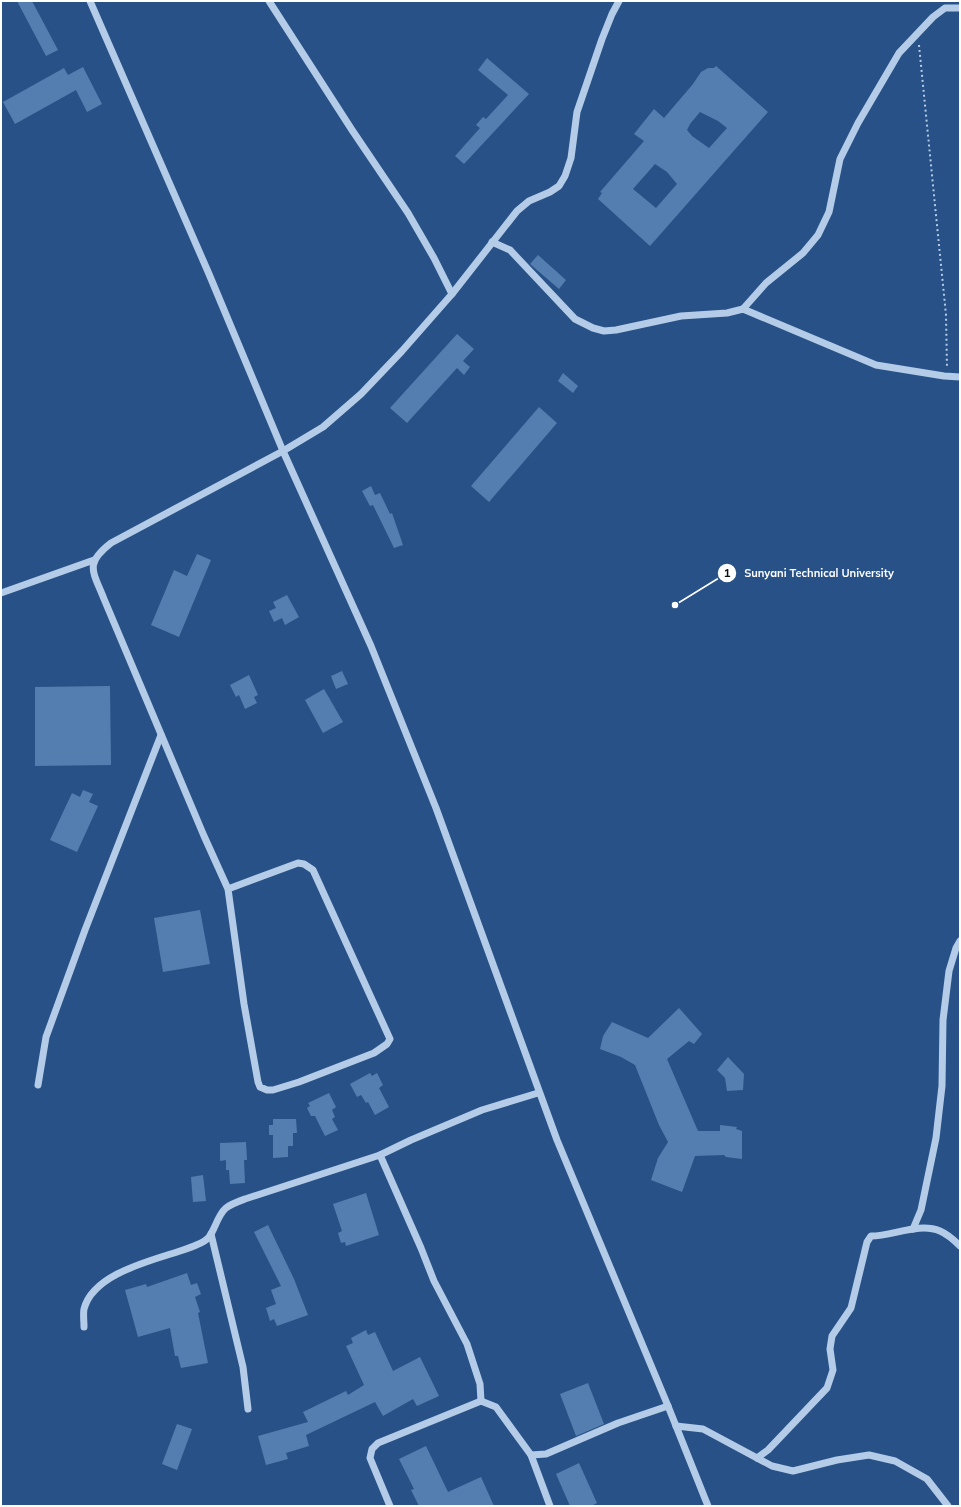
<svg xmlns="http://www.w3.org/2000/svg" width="961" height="1507" font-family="Mulish,sans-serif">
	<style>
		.building { fill: #557eb0; fill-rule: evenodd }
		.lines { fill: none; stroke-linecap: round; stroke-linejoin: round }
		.path { stroke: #b4cce8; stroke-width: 2; stroke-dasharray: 2 3; stroke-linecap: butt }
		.minor { stroke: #b4cce8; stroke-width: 7 }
		.leader { fill: none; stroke: #fff; stroke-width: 1.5 }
		.callout-dot { fill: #fff; stroke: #285287; stroke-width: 1.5 }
		.mark-label { font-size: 12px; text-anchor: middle; font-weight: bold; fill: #111 }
		.callout-label { font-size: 11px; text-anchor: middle; font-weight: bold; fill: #fff; stroke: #285287; stroke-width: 3.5; stroke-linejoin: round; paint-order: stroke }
	</style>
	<rect width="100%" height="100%" fill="#285287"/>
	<g class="building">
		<polygon points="17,1 32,1 58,50 46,56"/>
		<polygon points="487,58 529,94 464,164 455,156 480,128 476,125 483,117 486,119 508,95 478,70"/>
		<path d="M716,66L768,112L650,246L598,199L602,193L600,192L644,141L634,134L654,109L664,118L693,84L701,72L708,68H714ZM700,112L718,121L727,128L709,148L692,136L687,130L690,124ZM655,164L667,172L677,184L656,208L633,189Z"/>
		<polygon points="83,67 102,104 87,112 76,90 15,124 3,102 64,68 68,75"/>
		<polygon points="538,255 566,280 559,289 530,264"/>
		<polygon points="457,334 474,349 463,361 470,367 464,375 457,368 407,423 390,408"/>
		<polygon points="563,373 578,386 573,393 558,381"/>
		<polygon points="539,407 557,423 489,502 471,486"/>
		<polygon points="371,486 375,495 380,493 390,514 392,513 403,545 394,548 373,505 370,506 362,491"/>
		<polygon points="197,554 211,560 179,637 151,625 174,570 187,576"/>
		<polygon points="287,595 299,617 285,625 282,618 274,622 269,611 276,608 273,602"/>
		<polygon points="342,671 348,684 336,689 331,676"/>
		<polygon points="249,675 258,695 254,697 257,703 245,709 239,695 236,697 230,685"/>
		<polygon points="110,686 111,765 35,766 35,687"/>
		<polygon points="324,689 343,722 323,733 305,700"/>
		<polygon points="83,790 93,794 89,802 98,806 77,852 50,840 72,793 80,797"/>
		<polygon points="200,910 210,964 163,972 154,918"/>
		<polygon points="679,1008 702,1034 694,1044 689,1041 667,1059 698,1131 720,1131 720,1125 737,1127 736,1129 742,1131 742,1159 726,1157 724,1155 695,1156 682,1192 651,1180 658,1158 668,1142 659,1125 635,1065 621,1057 600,1049 603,1036 612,1022 648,1038"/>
		<polygon points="728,1057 744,1074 743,1090 727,1091 725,1078 717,1070"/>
		<polygon points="370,1073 372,1076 377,1073 383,1085 379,1088 389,1107 375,1115 368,1102 366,1103 361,1095 357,1097 350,1084"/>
		<polygon points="329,1093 336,1107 332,1110 335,1117 332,1119 338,1130 325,1136 315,1116 311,1116 307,1108 310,1106 308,1103"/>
		<polygon points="273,1119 296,1119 297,1133 293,1133 293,1146 288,1146 288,1157 273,1158 273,1135 269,1135 269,1125 273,1125"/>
		<polygon points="246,1142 247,1160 244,1160 245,1183 230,1184 229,1170 226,1170 226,1160 220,1161 220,1143"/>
		<polygon points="203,1175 206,1201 193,1202 191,1177"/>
		<polygon points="366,1193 379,1235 346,1246 345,1242 341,1243 338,1233 342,1231 333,1204"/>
		<polygon points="268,1225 294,1279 308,1315 277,1326 274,1319 270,1321 266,1308 276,1304 271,1290 281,1286 254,1232"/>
		<polygon points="187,1273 191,1285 197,1283 201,1294 195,1297 200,1312 198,1313 208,1363 181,1368 178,1356 175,1356 170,1328 138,1337 125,1290 146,1284 147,1287"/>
		<polygon points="366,1330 368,1335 375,1332 393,1371 420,1357 439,1396 417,1406 413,1399 383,1416 375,1402 306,1435 309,1446 286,1453 288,1459 266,1465 258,1436 308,1422 303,1412 346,1391 348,1395 364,1385 346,1346 353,1343 351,1338"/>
		<polygon points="588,1383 604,1424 576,1436 560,1394"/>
		<polygon points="177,1424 192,1429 177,1470 162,1464"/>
		<polygon points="426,1446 448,1492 481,1477 494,1506 419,1506 411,1490 414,1489 399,1459"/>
		<polygon points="579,1463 597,1503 591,1506 570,1506 556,1474"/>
	</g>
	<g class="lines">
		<polyline class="path" points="919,45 946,315 947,368"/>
		<g class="minor">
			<polyline points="90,1 209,274 283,451 371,646 436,808 557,1140 668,1406 708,1506"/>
			<polyline points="269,1 352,130 408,213 434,258 452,294"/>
			<polyline points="492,242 510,250 575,319 593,328 604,331 616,330 681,316 727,313 743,309 876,365 944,376 960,377"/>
			<polyline points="743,309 766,283 803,253 818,235 829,212 840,159 858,123 899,53 933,17 945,8 960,8"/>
			<polyline points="1,593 94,560"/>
			<path d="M228,889L298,863L304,864L313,870L390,1039L387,1044L374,1053L299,1082L273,1090H267L260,1087L258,1082L244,1004L228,889L204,836L104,599C93,571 84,564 111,543L283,451L323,427L361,394L402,351L452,294L517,211L529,201L550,192L559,186L565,176L571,158L577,112L602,39L612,14L619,1"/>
			<polyline points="38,1085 46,1037 85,930 161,735"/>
			<polyline points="380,1155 421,1248 434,1281 467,1344 480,1384 481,1401"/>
			<polyline points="913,1229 921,1210 936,1138 942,1086 943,1020 949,971 956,948 960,941"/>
			<polyline points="211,1234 243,1367 248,1409"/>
			<path d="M84,1327C84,1321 83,1314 84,1309C93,1274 150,1261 180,1251C186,1249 203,1243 207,1239C211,1236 213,1230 215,1226C223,1207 226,1206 245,1199L380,1155L411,1140L482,1110L538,1093"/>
			<polyline points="676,1426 703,1429 772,1466 793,1471 837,1460 869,1455 895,1461 927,1479 948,1506"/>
			<polyline points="531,1455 550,1506"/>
			<path d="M757,1458L768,1450L827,1388L833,1370L830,1349L832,1336L851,1308L867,1242L871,1236C893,1236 919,1222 940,1231C947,1234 954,1240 960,1246"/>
			<polyline points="390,1506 370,1458 372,1449 378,1443 481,1401 496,1407 531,1455 546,1454 618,1423 668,1406"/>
		</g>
	</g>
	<path class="leader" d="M675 605L727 573"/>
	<g class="callout-dot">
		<circle cx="675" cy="605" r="4"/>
		<circle cx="727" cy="573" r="10"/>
	</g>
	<g class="mark-label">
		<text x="727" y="577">1</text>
	</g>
	<g class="callout-label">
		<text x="819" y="577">Sunyani Technical University</text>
	</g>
	<rect width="961" height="1507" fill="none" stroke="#ffffff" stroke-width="4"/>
</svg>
